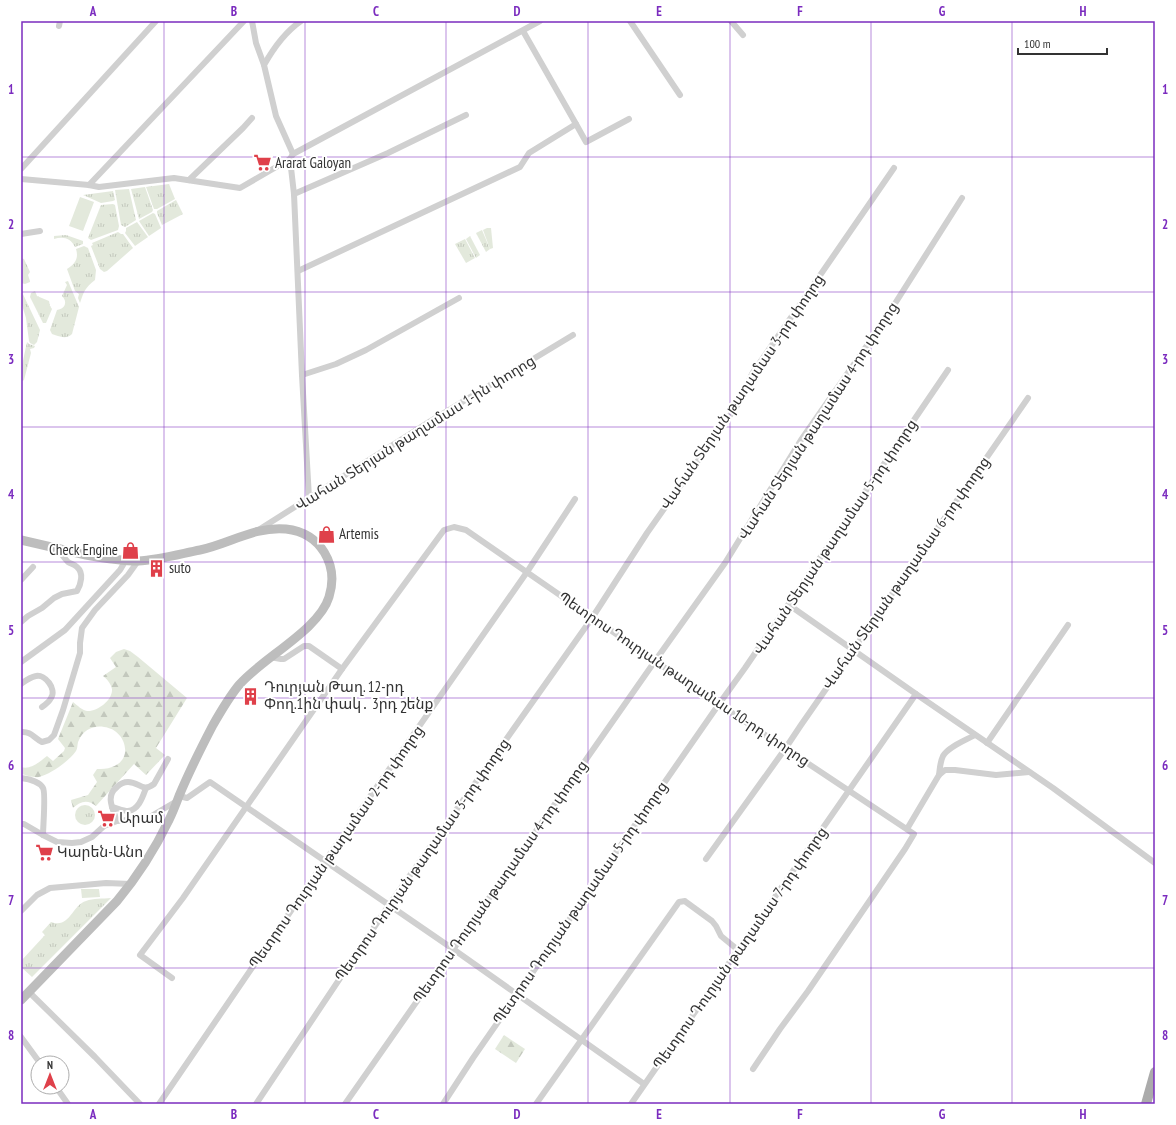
<svg xmlns="http://www.w3.org/2000/svg" width="1176" height="1125" font-family="'PT Sans Narrow','Noto Sans Armenian',sans-serif">
	<style>
		.grass { fill: url(#grass-tufts) }
		.forest { fill: url(#forest-firs) }
		.pitch { fill: #e3e9dc }
		.lines { fill: none; stroke-linecap: round; stroke-linejoin: round }
		.minor { stroke: #d0d0d0; stroke-width: 6 }
		.secondary { stroke: #bdbdbd; stroke-width: 9 }
		.primary { stroke: #ababab; stroke-width: 10 }
		.grid { fill: none; stroke: #7b2cbf; stroke-width: 1; stroke-opacity: 0.55 }
		.labels { text-anchor: middle; stroke-width: 4; stroke-linejoin: round; paint-order: stroke }
		.poi-label { font-size: 15px; fill: #333; stroke: #fff; text-anchor: start }
		.street-label { font-size: 15px; fill: #333; stroke: #fff }
		.neatline { fill: none; stroke: #7b2cbf; stroke-width: 1.5 }
		.grid-label { font-size: 13px; text-anchor: middle; font-weight: bold; fill: #7b2cbf }
	</style>
	<defs>
		<pattern id="grass-tufts" width="24" height="20" patternUnits="userSpaceOnUse"><rect width="24" height="20" fill="#e3e9dc"/><path d="M3 7l-1-3M5 7V3M7 7l1-3M15 17l-1-3M17 17v-4M19 17l1-3" fill="none" stroke="#c3c8bd"/></pattern>
		<pattern id="forest-firs" width="22" height="20" patternUnits="userSpaceOnUse"><rect width="22" height="20" fill="#e3e9dc"/><path d="M5 1l3.5 6h-7zM16 11l3.5 6h-7z" fill="#c3c8bd"/></pattern>
	</defs>
	<rect width="100%" height="100%" fill="#fff"/>
	<g class="grass">
		<polygon points="169,184 175,199 157,209 154,209 146,187"/>
		<polygon points="145,187 153,210 152,212 139,219 131,189"/>
		<polygon points="129,189 136,220 125,227 121,225 115,190"/>
		<polygon points="113,191 115,200 113,201 101,203 83,195"/>
		<polygon points="176,200 183,214 162,225 157,213 157,211"/>
		<polygon points="113,204 115,205 119,226 118,230 91,240 88,238 101,205"/>
		<polygon points="153,213 155,214 161,228 149,236 139,221"/>
		<polygon points="137,222 148,237 135,246 125,233 126,231 126,228"/>
		<polygon points="487,228 491,228 493,248 490,249 483,230"/>
		<polygon points="482,230 490,249 486,252 476,233"/>
		<polygon points="118,232 121,234 123,234 133,248 107,271 104,272 100,269 91,246 93,245 92,243"/>
		<path d="M66,235L83,241V244L75,247C71,238 63,236 54,239V236Z"/>
		<polygon points="470,236 480,255 476,258 466,239"/>
		<polygon points="465,239 475,258 466,263 455,244"/>
		<path d="M84,246L88,248L96,270L95,280C85,288 84,291 80,303L78,298L79,294L75,291L67,269C75,264 79,258 76,249Z"/>
		<polygon points="21,258 24,259 30,272 28,275 30,281 30,282 25,284 21,283"/>
		<path d="M68,281L79,307L72,334C66,340 58,336 52,334L50,330L57,310C65,309 68,302 62,296L67,285L65,282Z"/>
		<polygon points="21,290 40,330 37,342 34,345 30,343 29,341 26,318 21,302"/>
		<polygon points="35,291 37,296 49,301 50,306 52,309 46,323 43,323 30,297 31,293"/>
		<polygon points="27,342 29,344 35,346 34,348 30,349 31,353 24,380 21,382 21,370"/>
		<circle cx="85" cy="815" r="10"/>
		<path d="M111,898L32,977L21,967V961L45,935L42,932L51,922C70,929 72,905 86,901C93,898 103,899 111,898Z"/>
	</g>
	<g class="forest">
		<path d="M124,649L130,651L138,657L187,698L156,748L165,755L146,775L134,764L96,806C88,799 80,801 73,808L71,800L88,795L97,782L93,775L97,769C102,769 107,769 112,767C135,759 125,729 104,727C94,725 83,730 79,740C77,743 78,748 76,751C69,761 51,774 39,777C34,778 26,775 21,774V767C31,770 39,762 47,756L53,761L64,751L65,748L58,739L73,702C78,706 82,710 87,711C97,712 113,700 112,689C111,684 107,679 103,676L116,667L110,658L116,652Z"/>
		<polygon points="504,1035 525,1049 516,1063 495,1049"/>
	</g>
	<g class="pitch">
		<polygon points="80,197 94,202 83,231 69,226"/>
		<polygon points="81,889 99,889 100,897 82,898"/>
	</g>
	<g class="lines">
		<g class="minor">
			<polyline points="252,21 256,43 264,65"/>
			<polyline points="630,21 680,95"/>
			<polyline points="731,21 743,35"/>
			<polyline points="59,26 60,21"/>
			<polyline points="523,31 576,124"/>
			<path d="M293,154L276,116L264,65C273,49 285,32 301,21"/>
			<polyline points="290,159 294,194 302,375 309,498"/>
			<polyline points="290,159 293,154 540,21"/>
			<polyline points="21,169 156,21"/>
			<polyline points="21,179 89,185 99,187 174,178 240,188 290,159"/>
			<polyline points="189,180 243,128 252,118"/>
			<polyline points="89,185 244,21"/>
			<polyline points="294,194 388,153 466,115"/>
			<polyline points="21,234 40,231"/>
			<polyline points="298,271 520,167 529,153 576,124 586,142 629,119"/>
			<polyline points="302,375 336,364 366,350 459,298"/>
			<polyline points="260,529 429,422 573,335"/>
			<polyline points="21,580 33,567"/>
			<polyline points="789,605 916,694 1053,788 1155,863"/>
			<path d="M21,622L28,616L42,608L54,598L62,594L77,591C81,584 84,573 77,567C74,564 71,564 68,562C64,558 61,553 57,549"/>
			<polyline points="270,657 281,659 284,659 304,646 309,646 342,669"/>
			<polyline points="21,662 65,630 120,570 126,560"/>
			<path d="M21,684C25,681 30,677 36,676C45,674 57,689 51,698C49,702 45,705 42,707"/>
			<path d="M21,732C31,731 34,738 42,742L49,740L54,735L63,710L80,653V643L82,628L95,610L128,575L138,561"/>
			<polyline points="987,743 1068,625"/>
			<path d="M939,775C940,768 940,762 943,756C948,747 966,740 975,735"/>
			<path d="M21,778C29,779 39,781 43,788C46,793 43,827 43,835"/>
			<polyline points="179,796 187,798 210,782 453,949 644,1084"/>
			<path d="M112,807C117,808 123,811 128,811C139,810 143,796 146,788"/>
			<path d="M117,821C113,809 105,796 117,787C120,784 125,782 128,782C140,782 142,793 154,784L168,759"/>
			<polyline points="21,824 24,824 43,835 57,842 72,843 81,842 92,837 104,826 117,821 148,818 177,801"/>
			<polyline points="907,829 939,775 945,770 955,770 996,775 1029,772"/>
			<polyline points="706,859 785,749 801,725 1028,398"/>
			<polyline points="21,911 37,895 50,888 106,883 131,884"/>
			<polyline points="172,978 140,955 183,898 342,669 444,530 454,527 466,530 684,681 914,834 905,849 808,991 780,1029 753,1069"/>
			<polyline points="29,992 95,1057 140,1104"/>
			<polyline points="21,1037 40,1063"/>
			<polyline points="56,1087 68,1104"/>
			<polyline points="159,1104 325,861 527,572 575,499"/>
			<polyline points="256,1104 389,905 592,618 647,533 740,401 752,374 894,168"/>
			<polyline points="345,1104 655,661 725,563 801,440 882,324 962,198"/>
			<polyline points="443,1104 473,1058 719,704 745,668 948,370"/>
			<polyline points="536,1104 679,902 685,901 686,902 712,921 716,926 721,936 738,950"/>
			<polyline points="631,1104 916,694"/>
		</g>
		<path class="secondary" d="M21,540C43,545 64,550 86,555C103,558 121,561 138,561C159,560 180,554 200,550C229,544 255,526 286,529C321,533 339,565 329,597C319,630 262,658 239,685C229,697 221,711 213,725C201,748 189,772 179,796C176,804 173,812 169,820C155,849 138,876 117,901L21,1000"/>
		<polyline class="primary" points="1146,1104 1155,1072"/>
	</g>
	<path class="grid" d="M164,21V1104M305,21V1104M446,21V1104M588,21V1104M730,21V1104M871,21V1104M1012,21V1104M21,157H1155M21,292H1155M21,427H1155M21,562H1155M21,698H1155M21,833H1155M21,968H1155"/>
	<defs>
		<symbol id="supermarket-bare" viewBox="-9 -9 18 18"><path d="M-6-5.5h2.5l.6 2H6L4.5 2H-2.5L-4.4-4H-6ZM-1.5 3.2a1.3 1.3 0 1 0 .1 0ZM3 3.2a1.3 1.3 0 1 0 .1 0Z" fill="#df404a" stroke="#fff" stroke-width="2.5" paint-order="stroke"/></symbol>
		<symbol id="shop-bare" viewBox="-9 -9 18 18"><path d="M-5-2.5h2.3a2.7 3.5 0 0 1 5.4 0H5L5.5 6h-11ZM-1.5-2.5h3a1.5 2.3 0 0 0-3 0Z" fill="#df404a" stroke="#fff" stroke-width="2.5" paint-order="stroke"/></symbol>
		<symbol id="building-bare" viewBox="-9 -9 18 18"><path d="M-4-6H4V6H1V3H-1V6H-4ZM-2.5-4.3h1.7v1.8h-1.7ZM.8-4.3h1.7v1.8H.8ZM-2.5-1h1.7V.8h-1.7ZM.8-1h1.7V.8H.8Z" fill="#df404a" stroke="#fff" stroke-width="2.5" paint-order="stroke"/></symbol>
	</defs>
	<g fill-rule="evenodd">
		<use href="#supermarket-bare" x="250" y="150" width="25" height="25"/>
		<use href="#shop-bare" x="314" y="522" width="25" height="25"/>
		<use href="#shop-bare" x="118" y="538" width="25" height="25"/>
		<use href="#building-bare" x="144" y="556" width="25" height="25"/>
		<use href="#building-bare" x="238" y="684" width="25" height="25"/>
		<use href="#supermarket-bare" x="94" y="806" width="25" height="25"/>
		<use href="#supermarket-bare" x="32" y="840" width="25" height="25"/>
	</g>
	<g class="labels">
		<g class="poi-label">
			<text x="275" y="168">Ararat Galoyan</text>
			<text x="339" y="539">Artemis</text>
			<text x="118" y="555" text-anchor="end">Check Engine</text>
			<text x="169" y="573">suto</text>
			<text x="264" y="692">Դուրյան Թաղ. 12-րդ<tspan x="264" dy="17">Փող.1ին փակ․ 3րդ շենք</tspan></text>
			<text x="119" y="823">Արամ</text>
			<text x="57" y="857">Կարեն-Անո</text>
		</g>
		<g class="street-label">
			<text transform="translate(742 392) rotate(-56)" y="5">Վահան Տերյան թաղամաս 3-րդ փողոց</text>
			<text transform="translate(818 421) rotate(-57)" y="5">Վահան Տերյան թաղամաս 4-րդ փողոց</text>
			<text transform="translate(415 433) rotate(-32)" y="5">Վահան Տերյան թաղամաս 1-ին փողոց</text>
			<text transform="translate(835 537) rotate(-56)" y="5">Վահան Տերյան թաղամաս 5-րդ փողոց</text>
			<text transform="translate(906 573) rotate(-55)" y="5">Վահան Տերյան թաղամաս 6-րդ փողոց</text>
			<text transform="translate(684 679) rotate(34)" y="5">Պետրոս Դուրյան թաղամաս 10-րդ փողոց</text>
			<text transform="translate(336 847) rotate(-55)" y="5">Պետրոս Դուրյան թաղամաս 2-րդ փողոց</text>
			<text transform="translate(422 860) rotate(-55)" y="5">Պետրոս Դուրյան թաղամաս 3-րդ փողոց</text>
			<text transform="translate(500 882) rotate(-55)" y="5">Պետրոս Դուրյան թաղամաս 4-րդ փողոց</text>
			<text transform="translate(580 903) rotate(-55)" y="5">Պետրոս Դուրյան թաղամաս 5-րդ փողոց</text>
			<text transform="translate(740 948) rotate(-55)" y="5">Պետրոս Դուրյան թաղամաս 7-րդ փողոց</text>
		</g>
	</g>
	<rect width="1176" height="1125" fill="none" stroke="#ffffff" stroke-width="44"/>
	<g transform="translate(50 1075)"><circle r="19" fill="#ffffff" stroke="#adadad"/>
	<path d="M0-3L7 15L0 10L-7 15Z" fill="#df404a"/>
	<text y="-6" font-size="11" font-weight="bold" text-anchor="middle" fill="#333333">N</text>
	</g>
	<path d="M1018 48v6h89v-6" fill="none" stroke="#333333" stroke-width="2"/>
	<text x="1024" y="48" font-size="12" fill="#333333" stroke="#ffffff" stroke-width="3" paint-order="stroke">100 m</text>
	<rect x="22" y="22" width="1132" height="1081" class="neatline"/>
	<g class="grid-label">
		<text x="93" y="16">A</text>
		<text x="234" y="16">B</text>
		<text x="376" y="16">C</text>
		<text x="517" y="16">D</text>
		<text x="659" y="16">E</text>
		<text x="800" y="16">F</text>
		<text x="942" y="16">G</text>
		<text x="1083" y="16">H</text>
		<text x="11" y="94">1</text>
		<text x="1165" y="94">1</text>
		<text x="11" y="229">2</text>
		<text x="1165" y="229">2</text>
		<text x="11" y="364">3</text>
		<text x="1165" y="364">3</text>
		<text x="11" y="499">4</text>
		<text x="1165" y="499">4</text>
		<text x="11" y="635">5</text>
		<text x="1165" y="635">5</text>
		<text x="11" y="770">6</text>
		<text x="1165" y="770">6</text>
		<text x="11" y="905">7</text>
		<text x="1165" y="905">7</text>
		<text x="11" y="1040">8</text>
		<text x="1165" y="1040">8</text>
		<text x="93" y="1119">A</text>
		<text x="234" y="1119">B</text>
		<text x="376" y="1119">C</text>
		<text x="517" y="1119">D</text>
		<text x="659" y="1119">E</text>
		<text x="800" y="1119">F</text>
		<text x="942" y="1119">G</text>
		<text x="1083" y="1119">H</text>
	</g>
</svg>
